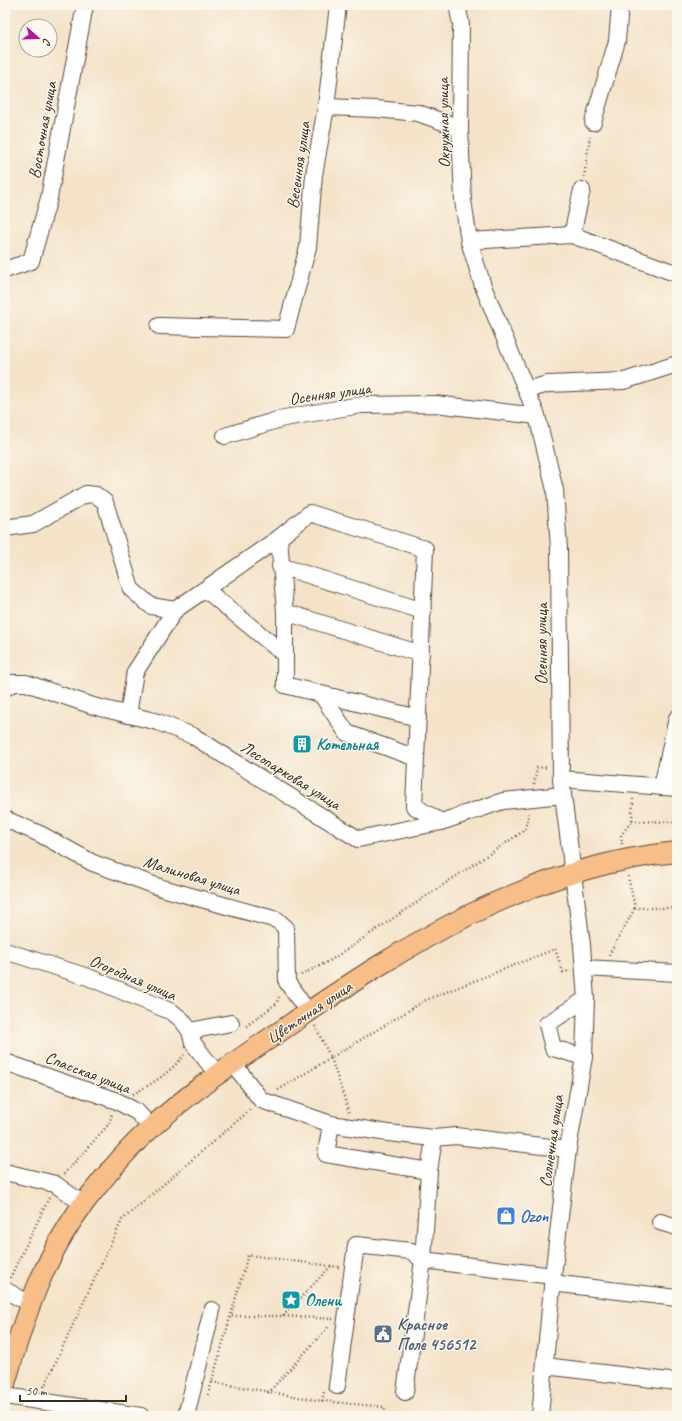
<svg xmlns="http://www.w3.org/2000/svg" width="682" height="1421" font-family="Caveat,sans-serif">
	<style>
		.lines { fill: none; stroke-linecap: round; stroke-linejoin: round }
		.minor-casing { stroke: #574638; stroke-width: 18 }
		.major-casing { stroke: #574638; stroke-width: 22 }
		.path { stroke: #574638; stroke-width: 2.5; stroke-dasharray: 1 3; stroke-linecap: butt }
		.minor { stroke: #fff; stroke-width: 16 }
		.major { stroke: #f7be88; stroke-width: 20 }
		.labels { text-anchor: middle; stroke-width: 3; stroke-linejoin: round; paint-order: stroke }
		.street-label { font-size: 17px; fill: #3b2a1e; stroke: #fbf7ec }
		.culture-label { font-size: 17px; font-weight: bold; fill: #0d838f; stroke: #fbf7ec; text-anchor: start }
		.shop-label { font-size: 17px; font-weight: bold; fill: #366cbe; stroke: #fbf7ec; text-anchor: start }
		.service-label { font-size: 17px; font-weight: bold; fill: #4e5e75; stroke: #fbf7ec; text-anchor: start }
	</style>
	<rect width="100%" height="100%" fill="#fbf7ec"/>
	<filter id="ink" filterUnits="userSpaceOnUse"><feTurbulence type="fractalNoise" baseFrequency=".025" numOctaves="2"/><feDisplacementMap in="SourceGraphic" scale="8" xChannelSelector="R" yChannelSelector="G"/><feConvolveMatrix kernelMatrix="1 2 1 2 8 2 1 2 1" color-interpolation-filters="sRGB"/></filter>
	<filter id="wash" filterUnits="userSpaceOnUse"><feTurbulence type="fractalNoise" baseFrequency=".012" numOctaves="4" result="noise"/><feDisplacementMap in="SourceGraphic" scale="16" xChannelSelector="R" yChannelSelector="G"/><feGaussianBlur stdDeviation="0.9" result="paint"/><feColorMatrix in="noise" values="0 0 0 0 0 0 0 0 0 0 0 0 0 0 0 0 0 1.4 0 .05"/><feComposite in="paint" operator="in"/></filter>
	<g filter="url(#wash)">
		<rect width="100%" height="100%" fill="#f4e3c9"/>
	</g>
	<g filter="url(#ink)">
		<g class="lines">
			<defs>
				<g id="minor">
					<polyline points="457,5 461,24 460,128 463,200 469,241 483,286 537,416 555,490 559,549 561,779 582,945 586,999 584,1057 568,1149 553,1276 540,1416"/>
					<polyline points="326,107 376,109 418,113 460,128"/>
					<polyline points="593,122 617,41 620,5"/>
					<polyline points="572,235 582,190"/>
					<polyline points="469,241 572,235 672,272 677,271"/>
					<polyline points="5,270 31,261 49,198 85,5"/>
					<polyline points="159,326 286,329 308,247 314,175 326,107 338,5"/>
					<polyline points="527,390 548,384 624,381 677,364"/>
					<polyline points="225,436 284,418 361,405 435,404 537,416"/>
					<polyline points="5,528 33,524 86,494 96,495 105,502 131,589 151,606 175,610"/>
					<polyline points="280,566 423,611"/>
					<polyline points="206,590 284,654"/>
					<polyline points="285,612 421,654"/>
					<polyline points="5,688 13,683 26,683 93,706 158,722 193,736 358,839 441,822 503,801 563,795"/>
					<polyline points="321,694 347,733 416,758"/>
					<polyline points="128,715 135,672 175,610 279,538"/>
					<polyline points="418,718 285,685 285,612 279,538 310,513 425,549 414,806 441,822"/>
					<polyline points="561,779 677,788"/>
					<polyline points="662,787 677,718"/>
					<polyline points="5,819 40,834 93,863 162,888 277,920 286,928 287,982 308,1012"/>
					<polyline points="5,951 88,977 172,1012 182,1020 190,1031 193,1043 217,1074"/>
					<polyline points="584,968 677,973"/>
					<polyline points="190,1031 231,1023"/>
					<polyline points="584,1057 553,1048 547,1024 586,999"/>
					<polyline points="5,1062 117,1101 137,1112 151,1127"/>
					<polyline points="233,1063 261,1100 331,1124 388,1133 434,1138 456,1136 568,1149"/>
					<polyline points="331,1124 326,1154 429,1171 434,1138"/>
					<polyline points="5,1172 55,1184 83,1204"/>
					<polyline points="660,1222 677,1227"/>
					<polyline points="423,1260 429,1171"/>
					<polyline points="552,1283 677,1298"/>
					<polyline points="5,1290 30,1304"/>
					<polyline points="545,1366 677,1382"/>
					<polyline points="337,1386 356,1245 411,1251 423,1260"/>
					<polyline points="405,1392 423,1260 553,1276"/>
					<polyline points="5,1396 141,1416"/>
					<polyline points="186,1416 212,1310"/>
				</g>
				<path id="major" d="M5,1384C23,1320 44,1255 85,1202C105,1176 126,1150 151,1128C192,1090 239,1059 285,1028C403,946 530,866 677,852"/>
			</defs>
			<use href="#minor" class="minor-casing"/>
			<use href="#major" class="major-casing"/>
			<g class="path">
				<polyline points="584,177 590,137"/>
				<polyline points="534,784 537,768 547,767"/>
				<polyline points="632,821 677,822"/>
				<polyline points="622,844 621,835 632,821 633,799"/>
				<polyline points="628,876 635,908 677,908"/>
				<polyline points="609,955 635,908"/>
				<polyline points="301,975 331,960 525,830 529,813"/>
				<polyline points="246,1026 276,1004 279,997"/>
				<polyline points="315,1026 331,1058 349,1112"/>
				<polyline points="278,1090 426,1000 555,949 563,972 571,971"/>
				<path d="M133,1094C152,1084 171,1072 184,1055"/>
				<polyline points="64,1174 109,1124 112,1114"/>
				<polyline points="10,1278 49,1198"/>
				<polyline points="232,1316 283,1316 333,1319"/>
				<polyline points="283,1316 331,1266"/>
				<polyline points="212,1382 322,1401 385,1407 384,1416"/>
				<polyline points="44,1387 122,1220 251,1109"/>
				<polyline points="268,1393 330,1325"/>
				<polyline points="208,1395 248,1255 339,1267"/>
				<polyline points="322,1401 324,1392"/>
			</g>
			<use href="#minor" class="minor"/>
			<use href="#major" class="major"/>
		</g>
	</g>
	<defs>
		<symbol id="building-square" viewBox="-11 -11 22 22"><rect x="-9" y="-9" width="18" height="18" rx="4" fill="#0f9aa8" stroke="#fbf7ec"/><path d="M-4-6H4V6H1V3H-1V6H-4ZM-2.5-4.3h1.7v1.8h-1.7ZM.8-4.3h1.7v1.8H.8ZM-2.5-1h1.7V.8h-1.7ZM.8-1h1.7V.8H.8Z" fill="#fff"/></symbol>
		<symbol id="shop-square" viewBox="-11 -11 22 22"><rect x="-9" y="-9" width="18" height="18" rx="4" fill="#3f7fe0" stroke="#fbf7ec"/><path d="M-5-2.5h2.3a2.7 3.5 0 0 1 5.4 0H5L5.5 6h-11ZM-1.5-2.5h3a1.5 2.3 0 0 0-3 0Z" fill="#fff"/></symbol>
		<symbol id="sight-square" viewBox="-11 -11 22 22"><rect x="-9" y="-9" width="18" height="18" rx="4" fill="#0f9aa8" stroke="#fbf7ec"/><path d="M0-6L1.8-2.2L6-1.7L2.9 1.2L3.7 5.4L0 3.3L-3.7 5.4L-2.9 1.2L-6-1.7L-1.8-2.2Z" fill="#fff"/></symbol>
		<symbol id="civic-square" viewBox="-11 -11 22 22"><rect x="-9" y="-9" width="18" height="18" rx="4" fill="#5c6f8a" stroke="#fbf7ec"/><path d="M-.6-6.5H3V-4.5H.6V-3L4-1V1h2V6H-6V1h2V-1L-.6-3ZM-1.2 2.5V6h2.4V2.5Z" fill="#fff"/></symbol>
	</defs>
	<g fill-rule="evenodd">
		<use href="#building-square" x="291" y="733" width="22" height="22"/>
		<use href="#shop-square" x="495" y="1205" width="22" height="22"/>
		<use href="#sight-square" x="280" y="1289" width="22" height="22"/>
		<use href="#civic-square" x="372" y="1323" width="22" height="22"/>
	</g>
	<g class="labels">
		<g class="street-label">
			<text transform="translate(443 123) rotate(-91)" y="6">Окружная улица</text>
			<text transform="translate(42 130) rotate(-80)" y="6">Восточная улица</text>
			<text transform="translate(298 165) rotate(-82)" y="6">Весенняя улица</text>
			<text transform="translate(330 393) rotate(-8)" y="6">Осенняя улица</text>
			<text transform="translate(541 644) rotate(-90)" y="6">Осенняя улица</text>
			<text transform="translate(291 775) rotate(32)" y="6">Лесопарковая улица</text>
			<text transform="translate(192 875) rotate(17)" y="6">Малиновая улица</text>
			<text transform="translate(133 977) rotate(23)" y="6">Огородная улица</text>
			<text transform="translate(309 1012) rotate(-34)" y="6">Цветочная улица</text>
			<text transform="translate(88 1072) rotate(21)" y="6">Спасская улица</text>
			<text transform="translate(551 1141) rotate(-82)" y="6">Солнечная улица</text>
		</g>
		<g class="culture-label">
			<text x="316" y="750">Котельная</text>
			<text x="305" y="1306">Олени</text>
		</g>
		<g class="shop-label">
			<text x="520" y="1222">Ozon</text>
		</g>
		<g class="service-label">
			<text x="397" y="1330">Красное<tspan x="397" dy="20">Поле 456512</tspan></text>
		</g>
	</g>
	<rect width="682" height="1421" fill="none" stroke="#fbf7ec" stroke-width="20"/>
	<g transform="translate(38 38) rotate(110)"><circle r="19" fill="#fbf7ec" stroke="#aea59a"/>
	<path d="M0-3L7 15L0 10L-7 15Z" fill="#b5179e"/>
	<text y="-6" font-size="11" font-weight="bold" text-anchor="middle" fill="#3b2a1e">С</text>
	</g>
	<path d="M20 1395v6h106v-6" fill="none" stroke="#3b2a1e" stroke-width="2"/>
	<text x="26" y="1395" font-size="12" fill="#3b2a1e" stroke="#fbf7ec" stroke-width="3" paint-order="stroke">50 m</text>
</svg>
